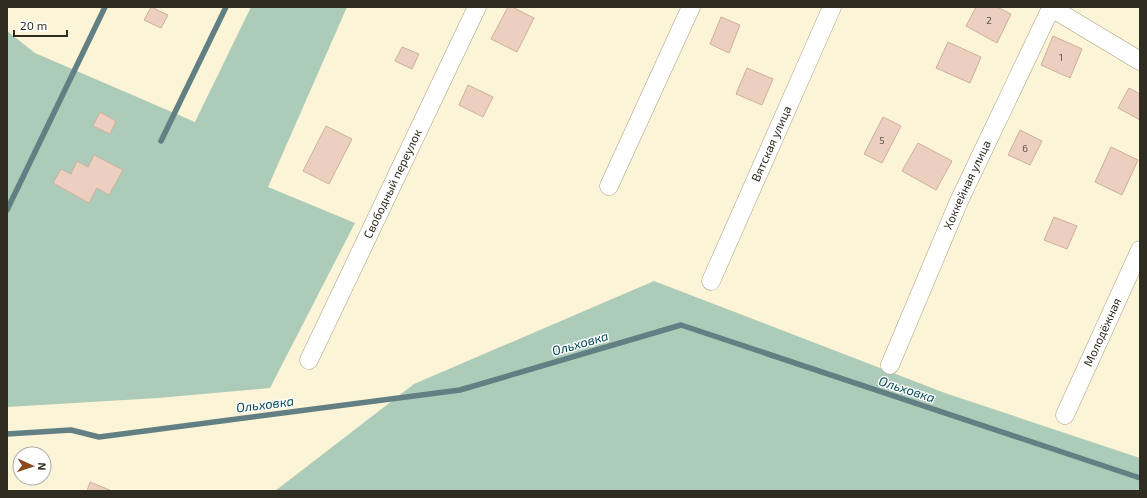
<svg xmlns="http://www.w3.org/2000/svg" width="1147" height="498" font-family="'Exo 2',sans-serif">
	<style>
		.green { fill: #adcbb9 }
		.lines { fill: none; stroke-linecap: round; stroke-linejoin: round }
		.stream { stroke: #628084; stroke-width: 5.5 }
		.building { fill: #eccfbe; stroke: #ccb09f }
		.minor-casing { stroke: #a69e82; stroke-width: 19 }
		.minor { stroke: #fff; stroke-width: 18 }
		.labels { text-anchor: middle; stroke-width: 3; stroke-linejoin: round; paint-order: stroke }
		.number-label { font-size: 10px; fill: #5e5548 }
		.street-label { font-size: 12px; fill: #2f2c21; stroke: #fff }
		.water-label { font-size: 13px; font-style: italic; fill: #044a56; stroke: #fff }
	</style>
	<rect width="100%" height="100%" fill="#fcf4d6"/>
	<g class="green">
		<polygon points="251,7 347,7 268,187 355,223 270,388 158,398 7,407 7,31 35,53 195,122"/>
		<polygon points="654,281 945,393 1140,458 1140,491 275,491 414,384"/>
	</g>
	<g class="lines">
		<g class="stream">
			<polyline points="161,141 226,7"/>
			<polyline points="7,210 105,7"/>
			<polyline points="7,434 71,430 99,437 460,390 681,325 1140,478"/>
		</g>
	</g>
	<g class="building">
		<polygon points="151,7 168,15 161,28 144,20"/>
		<polygon points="508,7 512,7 534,18 517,52 491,39"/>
		<polygon points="976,7 997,7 1011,14 997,43 966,26"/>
		<polygon points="721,17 740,25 729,53 710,44"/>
		<polygon points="1053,36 1082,49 1070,78 1041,65"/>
		<polygon points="948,42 981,57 970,83 936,68"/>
		<polygon points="402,47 419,54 412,69 395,61"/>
		<polygon points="747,68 773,79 762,105 736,94"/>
		<polygon points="468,85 493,97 483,117 459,105"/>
		<polygon points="1129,88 1140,94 1140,120 1118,108"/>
		<polygon points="100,112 116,121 110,134 93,126"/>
		<polygon points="883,117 901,126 882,163 864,154"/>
		<polygon points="326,126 352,139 329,184 303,171"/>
		<polygon points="1020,130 1042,141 1030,165 1008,155"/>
		<polygon points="918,143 952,161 936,190 902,171"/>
		<polygon points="1111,147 1138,160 1122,195 1095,182"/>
		<polygon points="94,155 123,170 109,195 97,188 89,203 53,183 61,169 71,174 77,161 88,167"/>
		<polygon points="1054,217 1077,226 1067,249 1044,240"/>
		<polygon points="90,482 112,491 87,491"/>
	</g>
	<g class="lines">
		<defs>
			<g id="minor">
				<polyline points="1050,7 1140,61"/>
				<polyline points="609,186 691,7"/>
				<path id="s1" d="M711,281L832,7"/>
				<path id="s2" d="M309,360L477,7"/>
				<path id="s3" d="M890,365L959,201L1051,8"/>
				<path id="s4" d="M1065,415L1140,250"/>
			</g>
		</defs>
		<use href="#minor" class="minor-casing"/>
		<use href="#minor" class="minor"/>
	</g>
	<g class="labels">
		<g class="number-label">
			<text x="989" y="24">2</text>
			<text x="1061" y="61">1</text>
			<text x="882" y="144">5</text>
			<text x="1025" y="152">6</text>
		</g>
		<g class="street-label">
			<text dy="4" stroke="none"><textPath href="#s1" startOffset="150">Вятская улица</textPath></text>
			<text dy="4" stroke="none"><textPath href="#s2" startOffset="195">Свободный переулок</textPath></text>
			<text dy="4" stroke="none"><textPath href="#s3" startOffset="196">Хоккейная улица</textPath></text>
			<text dy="4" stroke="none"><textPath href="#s4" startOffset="91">Молодёжная</textPath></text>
		</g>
		<g class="water-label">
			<text transform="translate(580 343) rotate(-16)" y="5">Ольховка</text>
			<text transform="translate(907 389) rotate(18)" y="5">Ольховка</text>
			<text transform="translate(265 404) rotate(-7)" y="5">Ольховка</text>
		</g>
	</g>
	<rect width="1147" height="498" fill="none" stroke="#2f2c21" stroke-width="16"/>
	<g transform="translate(32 466) rotate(93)"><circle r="19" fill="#ffffff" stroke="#acaba6"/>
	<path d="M0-3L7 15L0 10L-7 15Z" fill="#8d4a1c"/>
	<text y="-6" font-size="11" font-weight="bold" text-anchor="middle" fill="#2f2c21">N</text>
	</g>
	<path d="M14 30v6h53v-6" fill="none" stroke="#2f2c21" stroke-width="2"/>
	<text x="20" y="30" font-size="12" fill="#2f2c21" stroke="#ffffff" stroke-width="3" paint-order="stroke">20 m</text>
</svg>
